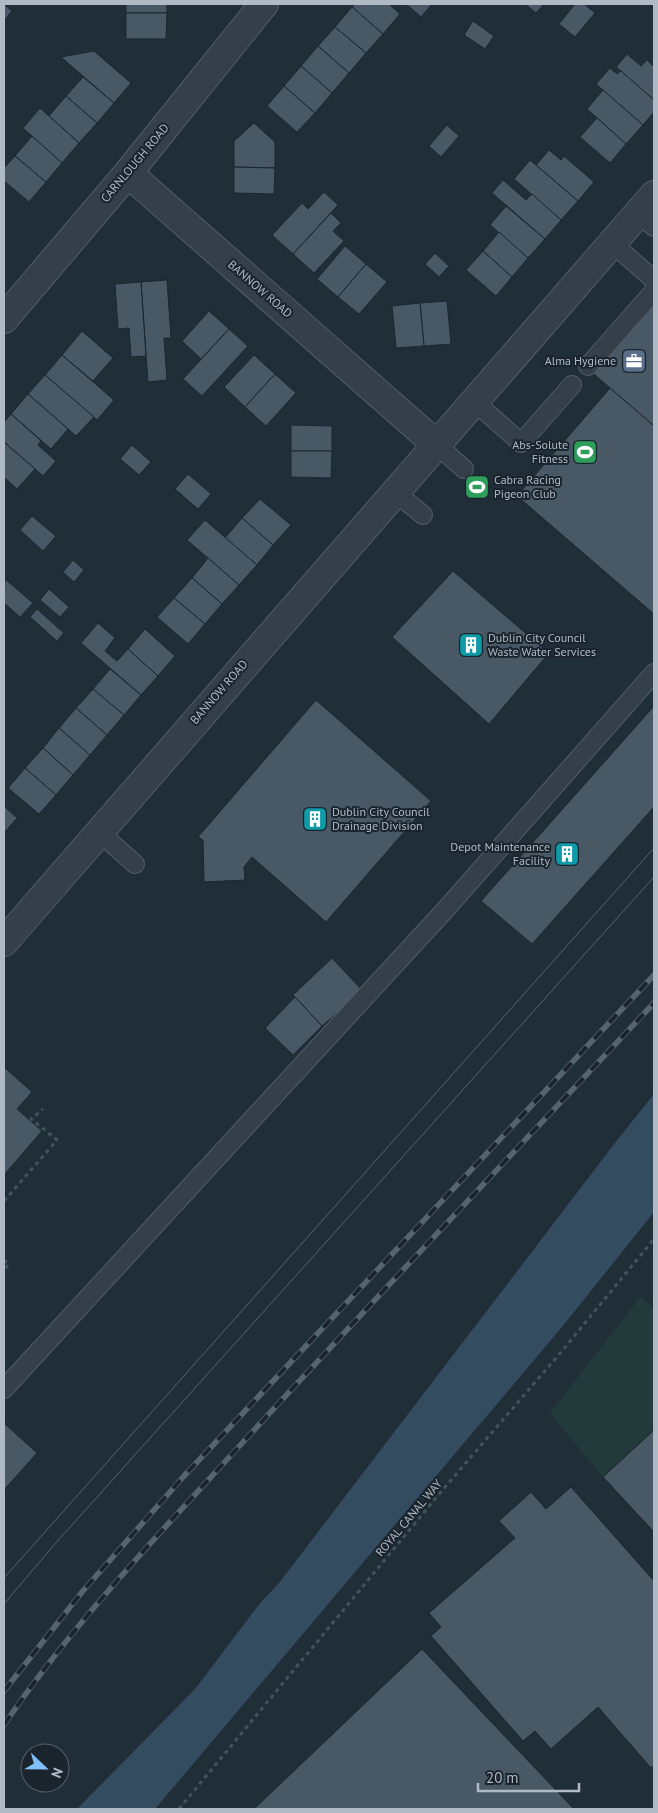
<svg xmlns="http://www.w3.org/2000/svg" width="658" height="1813" font-family="'PT Sans',sans-serif">
	<style>
		.green { fill: #223a39 }
		.water { fill: #344c60 }
		.building { fill: #485865; stroke: #1b262f }
		.lines { fill: none; stroke-linecap: round; stroke-linejoin: round }
		.service-casing { stroke: #525d67; stroke-width: 20 }
		.minor-casing { stroke: #525d67; stroke-width: 30 }
		.path { stroke: #405656; stroke-width: 3; stroke-dasharray: 4 4; stroke-linecap: butt }
		.service { stroke: #343f49; stroke-width: 18 }
		.minor { stroke: #343f49; stroke-width: 28 }
		.tram { stroke: #566470; stroke-width: 1 }
		.rail-casing { stroke: #566470; stroke-width: 5.5 }
		.rail { stroke: #1a242d; stroke-width: 4; stroke-dasharray: 11; stroke-linecap: butt }
		.labels { text-anchor: middle; stroke-width: 4; stroke-linejoin: round; paint-order: stroke }
		.street-label { font-size: 12px; fill: #afbac5; stroke: #1a242d }
		.poi-label { font-size: 12px; fill: #afbac5; stroke: #1a242d; text-anchor: end }
	</style>
	<rect width="100%" height="100%" fill="#202e38"/>
	<polygon class="green" points="641,1296 654,1309 654,1430 603,1477 550,1413"/>
	<polygon class="water" points="654,1094 654,1212 562,1327 155,1809 77,1809 195,1689 261,1602 279,1583 618,1139"/>
	<g class="building">
		<polygon points="4,4 12,11 4,21"/>
		<rect x="126" y="4" width="41" height="9"/>
		<polygon points="355,4 389,4 400,14 383,34 352,7"/>
		<polygon points="406,4 432,4 421,17"/>
		<polygon points="525,4 544,4 536,13"/>
		<polygon points="575,4 584,4 595,13 575,37 559,24"/>
		<polygon points="352,7 383,34 366,53 335,27"/>
		<polygon points="126,13 167,13 166,39 126,39"/>
		<polygon points="473,21 494,36 485,49 464,35"/>
		<polygon points="335,27 366,53 349,73 318,46"/>
		<polygon points="318,46 349,73 332,93 301,66"/>
		<polygon points="94,51 131,83 114,103 61,57"/>
		<polygon points="627,54 641,66 647,60 654,67 654,100 616,67"/>
		<polygon points="301,66 332,93 315,113 284,86"/>
		<polygon points="610,68 617,74 621,71 654,100 654,112 643,125 596,84"/>
		<polygon points="83,77 114,103 97,123 66,96"/>
		<polygon points="284,86 315,113 297,132 267,106"/>
		<polygon points="603,90 643,125 626,144 587,109"/>
		<polygon points="66,96 97,123 79,143 49,116"/>
		<polygon points="40,108 79,143 62,163 23,128"/>
		<polygon points="597,118 626,144 610,163 580,137"/>
		<polygon points="254,123 275,142 275,168 234,167 234,141"/>
		<polygon points="447,125 459,136 441,157 429,146"/>
		<polygon points="32,136 62,163 46,182 15,156"/>
		<polygon points="549,150 561,160 564,156 594,182 578,201 536,165"/>
		<polygon points="15,156 46,182 29,202 4,181 4,168"/>
		<polygon points="530,160 578,201 561,220 514,179"/>
		<polygon points="234,167 275,168 274,194 234,193"/>
		<polygon points="503,180 526,200 532,194 561,220 545,239 492,193"/>
		<polygon points="324,192 338,205 293,254 272,235 302,203 308,209"/>
		<polygon points="506,206 545,239 528,258 490,225"/>
		<polygon points="331,213 341,223 333,231 344,241 314,273 293,254"/>
		<polygon points="499,232 528,258 512,277 483,251"/>
		<polygon points="345,246 366,264 338,297 317,279"/>
		<polygon points="483,251 512,277 496,296 466,270"/>
		<polygon points="435,253 449,266 439,277 425,264"/>
		<polygon points="366,264 387,282 359,314 338,297"/>
		<polygon points="167,280 171,338 164,338 167,380 148,382 141,282"/>
		<polygon points="141,282 146,356 131,357 129,328 118,329 115,284"/>
		<polygon points="654,292 654,426 588,369"/>
		<polygon points="447,301 451,344 424,346 420,303"/>
		<polygon points="420,303 424,346 396,348 392,306"/>
		<polygon points="209,311 229,329 201,359 182,341"/>
		<polygon points="229,329 248,346 202,396 183,379"/>
		<polygon points="82,331 113,358 93,381 62,355"/>
		<polygon points="62,355 114,400 97,420 45,375"/>
		<polygon points="254,355 275,374 245,407 224,387"/>
		<polygon points="275,374 296,393 266,426 245,407"/>
		<polygon points="45,375 94,417 76,436 28,394"/>
		<polygon points="610,388 654,426 654,614 517,496"/>
		<polygon points="28,394 68,429 51,449 11,414"/>
		<polygon points="11,414 41,441 38,445 56,461 43,476 4,442 4,422"/>
		<polygon points="291,425 332,426 332,451 291,451"/>
		<polygon points="4,442 35,469 17,489 4,477"/>
		<polygon points="132,445 151,462 139,475 120,459"/>
		<polygon points="291,451 332,451 331,478 291,477"/>
		<polygon points="188,474 211,494 198,509 175,489"/>
		<polygon points="260,499 291,525 273,545 242,518"/>
		<polygon points="32,516 56,536 43,551 20,530"/>
		<polygon points="242,518 273,545 257,565 225,538"/>
		<polygon points="205,520 257,565 239,585 187,540"/>
		<polygon points="208,558 239,585 222,604 192,578"/>
		<polygon points="73,560 84,570 74,582 63,572"/>
		<polygon points="453,571 549,653 489,724 392,637"/>
		<polygon points="192,578 222,604 205,624 174,598"/>
		<polygon points="5,579 33,603 20,617 4,603"/>
		<polygon points="49,589 69,607 60,617 40,600"/>
		<polygon points="174,598 205,624 188,644 157,617"/>
		<polygon points="37,609 64,633 57,641 30,617"/>
		<polygon points="98,623 115,638 105,651 117,661 128,649 158,676 141,695 81,643"/>
		<polygon points="145,629 175,656 158,676 128,649"/>
		<polygon points="110,669 141,695 124,715 93,689"/>
		<polygon points="93,689 124,715 107,735 76,708"/>
		<polygon points="316,700 431,801 326,922 252,857 244,867 245,880 204,882 203,840 198,837"/>
		<polygon points="654,706 654,807 532,944 481,901"/>
		<polygon points="76,708 107,735 90,755 59,728"/>
		<polygon points="59,728 90,755 73,775 43,748"/>
		<polygon points="43,748 73,775 56,795 25,768"/>
		<polygon points="25,768 56,795 39,814 8,788"/>
		<polygon points="4,806 17,818 4,833"/>
		<polygon points="332,958 363,991 322,1026 293,995"/>
		<polygon points="295,997 322,1026 293,1055 265,1028"/>
		<polygon points="4,1067 32,1092 17,1109 42,1131 4,1175"/>
		<polygon points="4,1423 37,1453 4,1490"/>
		<polygon points="654,1430 654,1532 603,1477"/>
		<polygon points="571,1487 654,1581 654,1765 651,1768 598,1707 551,1749 535,1731 523,1741 431,1636 441,1627 429,1613 515,1538 499,1521 531,1492 546,1509"/>
		<polygon points="422,1649 574,1809 254,1809"/>
	</g>
	<g class="lines">
		<defs>
			<g id="service">
				<polyline points="639,213 654,227"/>
				<polyline points="612,243 654,280"/>
				<polyline points="588,366 654,291"/>
				<polyline points="475,402 521,443 572,385"/>
				<polyline points="437,445 464,469"/>
				<polyline points="395,492 423,515"/>
				<polyline points="99,832 135,864"/>
				<polyline points="4,1389 446,909 654,673"/>
			</g>
			<g id="minor">
				<polyline points="128,173 437,445"/>
				<polyline points="4,319 128,173 264,4"/>
				<polyline points="4,942 654,195"/>
			</g>
		</defs>
		<use href="#service" class="service-casing"/>
		<use href="#minor" class="minor-casing"/>
		<g class="path">
			<polyline points="4,1201 57,1140 31,1119 43,1109"/>
			<polyline points="4,1260 9,1264 4,1270"/>
			<polyline points="179,1809 440,1493 562,1351 654,1239"/>
		</g>
		<use href="#service" class="service"/>
		<use href="#minor" class="minor"/>
		<g class="tram">
			<polyline points="4,1578 654,848"/>
			<polyline points="4,1604 54,1545 654,877"/>
		</g>
		<defs>
			<g id="rail">
				<polyline points="4,1691 82,1592 184,1476 654,975"/>
				<path d="M4,1725C73,1623 161,1532 244,1441C379,1294 517,1149 654,1003"/>
			</g>
		</defs>
		<use href="#rail" class="rail-casing"/>
		<use href="#rail" class="rail"/>
	</g>
	<defs>
		<symbol id="office-square" viewBox="-11 -11 22 22"><rect x="-9" y="-9" width="18" height="18" rx="4" fill="#5c6f8a" stroke="#1a242d"/><path d="M-6-3h4V-5.5h4V-3h4V5H-6ZM-1-4.5V-3h2v-1.5ZM-6 0V1H6V0Z" fill="#fff"/></symbol>
		<symbol id="stadium-square" viewBox="-11 -11 22 22"><rect x="-9" y="-9" width="18" height="18" rx="4" fill="#2e9e5b" stroke="#1a242d"/><path d="M0-5a6.5 5 0 1 0 0 10a6.5 5 0 1 0 0-10ZM-3.5-1.8h7v3.6h-7Z" fill="#fff"/></symbol>
		<symbol id="building-square" viewBox="-11 -11 22 22"><rect x="-9" y="-9" width="18" height="18" rx="4" fill="#0f9aa8" stroke="#1a242d"/><path d="M-4-6H4V6H1V3H-1V6H-4ZM-2.5-4.3h1.7v1.8h-1.7ZM.8-4.3h1.7v1.8H.8ZM-2.5-1h1.7V.8h-1.7ZM.8-1h1.7V.8H.8Z" fill="#fff"/></symbol>
	</defs>
	<g fill-rule="evenodd">
		<use href="#office-square" x="620" y="347" width="28" height="28"/>
		<use href="#stadium-square" x="571" y="438" width="28" height="28"/>
		<use href="#stadium-square" x="463" y="473" width="28" height="28"/>
		<use href="#building-square" x="457" y="631" width="28" height="28"/>
		<use href="#building-square" x="301" y="805" width="28" height="28"/>
		<use href="#building-square" x="553" y="840" width="28" height="28"/>
	</g>
	<g class="labels">
		<g class="street-label">
			<text transform="translate(135 163) rotate(-50)" y="4">CARNLOUGH ROAD</text>
			<text transform="translate(260 289) rotate(41)" y="4">BANNOW ROAD</text>
			<text transform="translate(219 692) rotate(-49)" y="4">BANNOW ROAD</text>
			<text transform="translate(409 1518) rotate(-50)" y="4">ROYAL CANAL WAY</text>
		</g>
		<g class="poi-label">
			<text x="616" y="365">Alma Hygiene</text>
			<text x="568" y="449">Abs-Solute<tspan x="568" dy="14">Fitness</tspan></text>
			<text x="494" y="484" text-anchor="start">Cabra Racing<tspan x="494" dy="14">Pigeon Club</tspan></text>
			<text x="488" y="642" text-anchor="start">Dublin City Council<tspan x="488" dy="14">Waste Water Services</tspan></text>
			<text x="332" y="816" text-anchor="start">Dublin City Council<tspan x="332" dy="14">Drainage Division</tspan></text>
			<text x="550" y="851">Depot Maintenance<tspan x="550" dy="14">Facility</tspan></text>
		</g>
	</g>
	<rect width="658" height="1813" fill="none" stroke="#afbac5" stroke-width="10"/>
	<g transform="translate(45 1768) rotate(112)"><circle r="24" fill="#1a242d" stroke="#56606a"/>
	<path d="M0-4L9 19L0 12L-9 19Z" fill="#80bff9"/>
	<text y="-8" font-size="14" font-weight="bold" text-anchor="middle" fill="#afbac5">N</text>
	</g>
	<path d="M478 1783v8h101v-8" fill="none" stroke="#afbac5" stroke-width="2.5"/>
	<text x="486" y="1783" font-size="15" fill="#afbac5" stroke="#1a242d" stroke-width="4" paint-order="stroke">20 m</text>
</svg>
